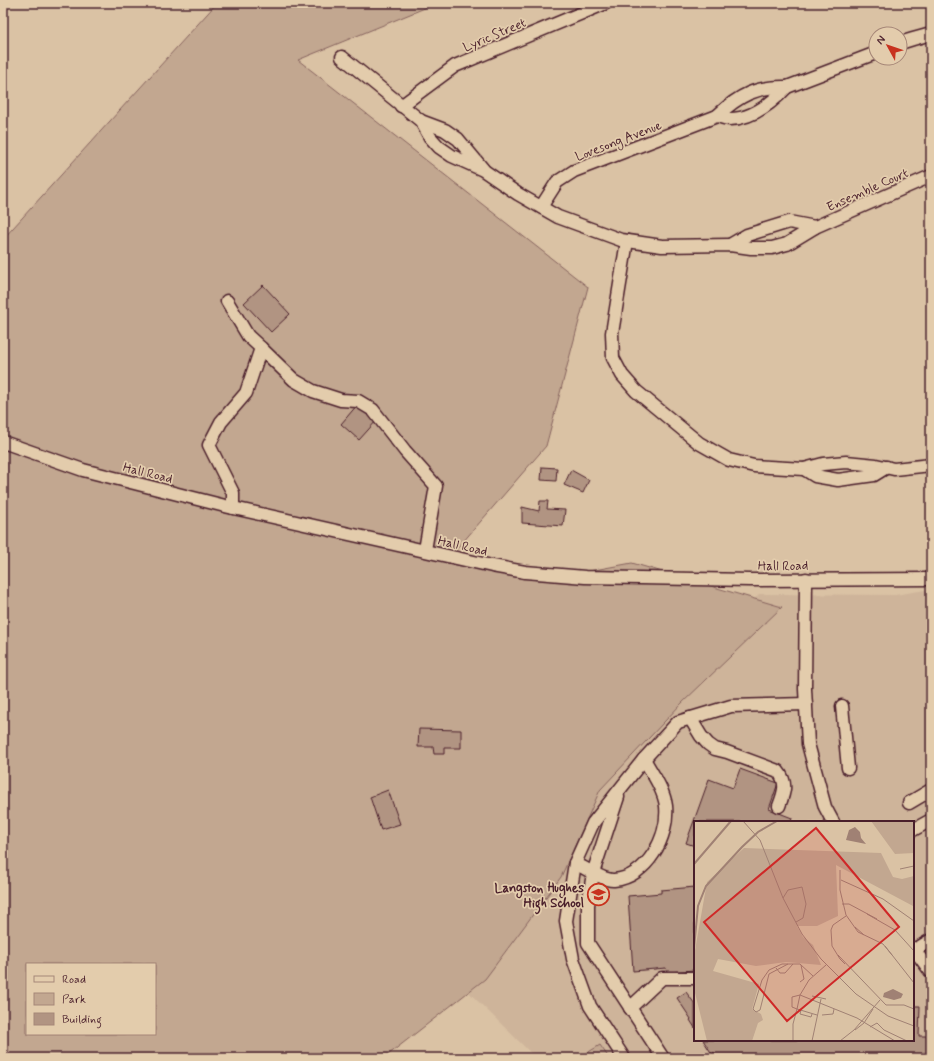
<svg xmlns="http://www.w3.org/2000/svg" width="934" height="1061" font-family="Mynerve,sans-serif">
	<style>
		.built { fill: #ceb49a; fill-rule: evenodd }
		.green { fill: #c2a790; stroke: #86635e; fill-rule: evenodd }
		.building { fill: #b19482; stroke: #4a1f2b }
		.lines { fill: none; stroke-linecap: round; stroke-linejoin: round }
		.minor-casing { stroke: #4a1f2b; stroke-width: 15 }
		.minor { stroke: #e3ccac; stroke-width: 12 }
		.labels { text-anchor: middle; stroke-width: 3.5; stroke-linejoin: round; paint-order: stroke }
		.street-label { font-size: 13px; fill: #4a1f2b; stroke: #e3ccac }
		.poi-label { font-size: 13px; font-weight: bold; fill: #4a1f2b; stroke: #e3ccac; text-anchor: end }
		.inset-river { fill: none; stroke: #a08174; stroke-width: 2 }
		.inset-road { fill: none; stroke: #a08174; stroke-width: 1 }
		.view { fill: #cf2828; fill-opacity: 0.15; stroke: #cf2828; stroke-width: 2 }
		.inset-edge { fill: none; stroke: #4a1f2b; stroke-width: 2 }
	</style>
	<rect width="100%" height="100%" fill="#dac2a4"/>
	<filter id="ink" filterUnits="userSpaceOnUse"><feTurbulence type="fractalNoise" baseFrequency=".025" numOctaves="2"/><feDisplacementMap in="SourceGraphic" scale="8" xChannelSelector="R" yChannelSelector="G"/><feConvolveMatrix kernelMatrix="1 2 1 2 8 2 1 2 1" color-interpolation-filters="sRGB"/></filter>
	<g filter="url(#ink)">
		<path class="built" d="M931,589V1058H536L442,966L759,594L895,595ZM695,822H913V1040H695Z"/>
		<g class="green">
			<path d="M217,3H437L298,60L588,287L546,446L449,558L540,580L632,563L782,607L681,704L600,790L561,877L485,979L384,1058H3V239ZM27,964H155V1034H27Z"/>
			<polygon points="600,1045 609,1058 579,1058"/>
		</g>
		<g class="building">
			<polygon points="263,285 290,314 271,332 244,303"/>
			<polygon points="358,404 377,420 359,440 341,424"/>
			<polygon points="542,467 557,468 556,481 541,480"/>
			<polygon points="571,470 589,480 583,493 564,485"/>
			<polygon points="540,501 548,501 547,509 565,510 563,526 522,523 522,507 539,511"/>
			<polygon points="419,729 461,730 461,748 444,748 444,754 434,754 433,747 418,747"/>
			<polygon points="740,769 778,783 769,809 792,818 791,822 695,822 695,846 686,843 709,779 733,788"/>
			<polygon points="388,790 400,824 381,830 370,797"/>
			<polygon points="695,887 695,970 667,972 666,968 633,971 628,896 661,893 661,890"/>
			<polygon points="686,992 695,1004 695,1028 690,1020 691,1019 677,998"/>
			<polygon points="913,1006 920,1006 919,1036 931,1036 931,1058 718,1058 714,1052 712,1054 703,1040 913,1040"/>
		</g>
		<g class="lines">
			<defs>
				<g id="minor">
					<polyline points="900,43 913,39 931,34"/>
					<polyline points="342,57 421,121 445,130 458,139 483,169"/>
					<polyline points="401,106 455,66 606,3"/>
					<path d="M717,116C721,117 726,119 730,119C752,119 773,102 787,87"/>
					<polyline points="421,121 430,137 439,147 452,156 483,170 518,194 558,217 621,240 662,246 730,245 751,248 772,248 787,244 815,227 931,176"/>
					<path d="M541,207L557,182L574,171L717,116C739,95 757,86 787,87L876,53"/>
					<polyline points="627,241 612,333 613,358 622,375 636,391 699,443 729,460 754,466 804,469 823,464 846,462 876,465 894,469 931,465"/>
					<polyline points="730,245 747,235 789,222 815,227"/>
					<polyline points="227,301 248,336 261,348"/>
					<polyline points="3,442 83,470 229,507 492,566 525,572 585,577 750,580 931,579"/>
					<polyline points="804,469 815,476 838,480 874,475 887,467"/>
					<polyline points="233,508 233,493 209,445 221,422 246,393 261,348 294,380 313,391 341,400 358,401 373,410 405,451 436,486 425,550"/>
					<polyline points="806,579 805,689 808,744 825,807 833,822"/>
					<polyline points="842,706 848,768"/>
					<path d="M690,718L701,736L708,744L715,749L727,752L778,771C788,783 784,793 779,806"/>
					<polyline points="618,797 593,873 588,905 588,943 663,1058"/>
					<polyline points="909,803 931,790"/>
					<polyline points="913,830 931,820"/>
					<path d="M575,863C585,868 604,881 614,880C647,877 669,837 666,806C664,790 652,773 644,759"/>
					<polyline points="913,948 931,972"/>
					<polyline points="913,951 931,940"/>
					<polyline points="630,1008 662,978 695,978"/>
					<polyline points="624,1058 590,1006 573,959 566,921 575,863 593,823 644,759 678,722 731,706 806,704"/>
				</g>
			</defs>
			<use href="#minor" class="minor-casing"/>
			<use href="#minor" class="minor"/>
		</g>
	</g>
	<defs>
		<symbol id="school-ring" viewBox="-11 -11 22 22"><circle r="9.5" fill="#e3ccac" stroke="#c8321e" stroke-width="1.5"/><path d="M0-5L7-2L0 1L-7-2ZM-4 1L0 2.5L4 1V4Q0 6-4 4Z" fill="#c8321e"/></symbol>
	</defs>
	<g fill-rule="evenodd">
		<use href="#school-ring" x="586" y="882" width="25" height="25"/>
	</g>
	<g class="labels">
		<g class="street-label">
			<text transform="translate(494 34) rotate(-23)" y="5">Lyric Street</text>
			<text transform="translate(618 140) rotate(-21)" y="5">Lovesong Avenue</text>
			<text transform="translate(867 189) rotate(-24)" y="5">Ensemble Court</text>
			<text transform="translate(148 472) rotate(14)" y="5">Hall Road</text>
			<text transform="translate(463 545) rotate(13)" y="5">Hall Road</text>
			<text x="783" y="570">Hall Road</text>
		</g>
		<g class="poi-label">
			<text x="584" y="892">Langston Hughes<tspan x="584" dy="15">High School</tspan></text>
		</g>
	</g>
	<g transform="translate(694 821)">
		<rect width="220" height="220" fill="#dac2a4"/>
		<path d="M177,0H220V32L201,33ZM50,27L187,32L199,56L208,58L220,55L219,85L142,44L144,95L123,105H103L109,116L119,124L127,144L92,141L62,145L24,138L19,150L65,163L58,188L67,193L69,199L64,202L58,220H13L0,168V135L13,61Z" fill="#c2a790"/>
		<path d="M161,6L166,11L167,17L172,23L152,19L155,9ZM199,168L209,173L207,177L200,179L189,176L190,172Z" fill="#a08174"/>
		<path class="inset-river" d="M0,43L37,0M0,127L4,85L12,65L48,26L64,11L83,0"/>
		<path class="inset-road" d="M49,0L66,19L89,77L108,113L127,138L162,173L194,195L220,205M206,48L220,45M146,49V69L152,94L164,111L189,123L198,134M147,59L189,78L220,100M89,77L94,69L108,66L112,83L109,97L102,101M148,83H155L183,98M173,93L201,109L220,130M161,106L170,114M191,125L220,162M144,134L192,184H210L220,188M94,143L75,153L66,189L62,191L59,188L68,159L75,149L88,143H106L119,155M151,143L146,138L138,125L137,109L139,104L152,95M132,144L115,159L106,174L163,197L201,220M82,147L86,152H91L99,143M106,161L110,158L107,144M118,175L132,178M107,189L106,193L117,196L118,193M128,194L139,193L140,188M176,206L183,202L190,209L213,220M161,209L170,202L179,188M99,220V203L103,188L106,174L98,176V186L103,188L123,194M118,220L127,178M146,220L160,209L186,179"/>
		<path class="view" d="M122,7L205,106L93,200L10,101Z"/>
		<rect width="220" height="220" class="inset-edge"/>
	</g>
	<rect width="934" height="1061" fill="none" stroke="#e3ccac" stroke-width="16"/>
	<rect x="8" y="8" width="918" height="1045" fill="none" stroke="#4a1f2b" stroke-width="1.5" filter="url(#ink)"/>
	<rect x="26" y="963" width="130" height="72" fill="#e3ccac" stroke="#a68778"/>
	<rect x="34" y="976" width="20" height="6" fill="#e3ccac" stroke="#a68778"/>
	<text x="62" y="983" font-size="12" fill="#4a1f2b">Road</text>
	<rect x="34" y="993" width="20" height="12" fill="#c2a790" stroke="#a68778"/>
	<text x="62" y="1003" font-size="12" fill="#4a1f2b">Park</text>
	<rect x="34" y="1013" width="20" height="12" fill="#b19482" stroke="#a68778"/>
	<text x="62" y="1023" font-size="12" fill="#4a1f2b">Building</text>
	<g transform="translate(888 46) rotate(310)"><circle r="19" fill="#e3ccac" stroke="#a68778"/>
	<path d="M0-3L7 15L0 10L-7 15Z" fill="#c8321e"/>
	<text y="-6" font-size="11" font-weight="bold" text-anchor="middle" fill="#4a1f2b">N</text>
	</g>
</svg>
